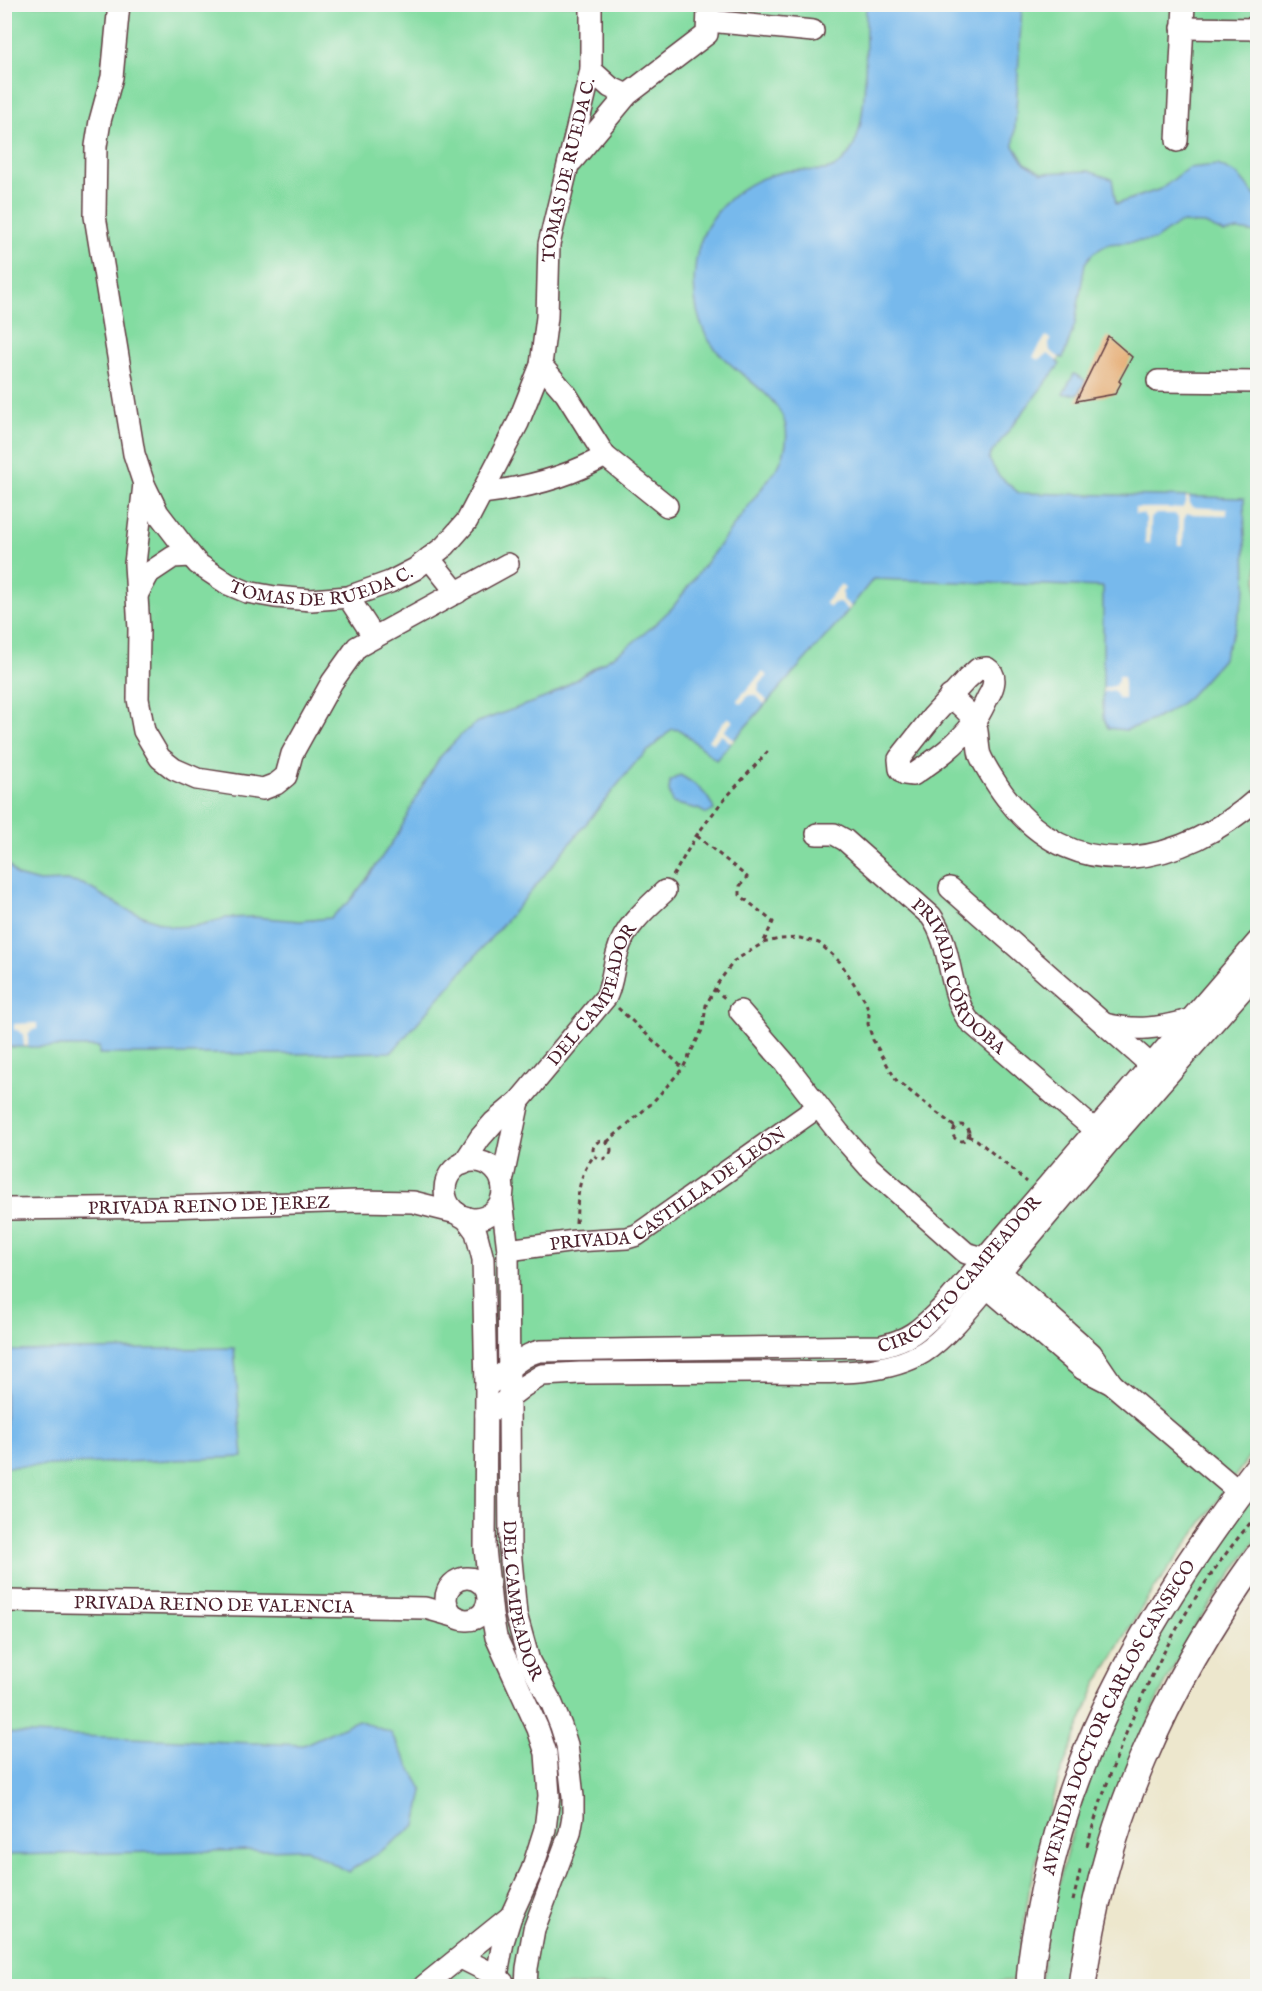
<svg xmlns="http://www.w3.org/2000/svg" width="1262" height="1991" font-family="'IM FELL English',serif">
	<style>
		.green { fill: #83dca1; stroke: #667e66; stroke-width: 1.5 }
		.water { fill: #77b9ec; stroke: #606c8c; stroke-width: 1.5 }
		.pier { fill: #ede7cd }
		.building { fill: #e4a566 }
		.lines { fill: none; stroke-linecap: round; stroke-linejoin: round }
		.minor-casing { stroke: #623d43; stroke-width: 24 }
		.major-casing { stroke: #623d43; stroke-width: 30 }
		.path { stroke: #623d43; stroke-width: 3; stroke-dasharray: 4.5 4.5; stroke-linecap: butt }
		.minor { stroke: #fff; stroke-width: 21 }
		.major { stroke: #fff; stroke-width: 27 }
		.labels { text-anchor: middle; stroke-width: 6; stroke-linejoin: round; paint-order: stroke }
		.street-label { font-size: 18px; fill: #4a1f2b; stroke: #f6f6f2 }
	</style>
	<rect width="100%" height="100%" fill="#f6f6f2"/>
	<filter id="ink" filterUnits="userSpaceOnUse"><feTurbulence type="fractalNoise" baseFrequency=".0167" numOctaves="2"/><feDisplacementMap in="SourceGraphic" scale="12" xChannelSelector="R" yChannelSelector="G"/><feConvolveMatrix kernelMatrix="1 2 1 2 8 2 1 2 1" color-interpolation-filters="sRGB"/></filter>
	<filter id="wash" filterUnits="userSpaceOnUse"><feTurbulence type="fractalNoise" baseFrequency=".008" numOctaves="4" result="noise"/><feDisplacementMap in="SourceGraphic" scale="24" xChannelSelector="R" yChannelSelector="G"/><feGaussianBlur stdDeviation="1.35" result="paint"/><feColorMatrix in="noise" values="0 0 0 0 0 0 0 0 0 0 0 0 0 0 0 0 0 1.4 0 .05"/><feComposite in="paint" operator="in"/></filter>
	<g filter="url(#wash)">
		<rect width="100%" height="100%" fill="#ede7cd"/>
		<g class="green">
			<polygon points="5,5 1257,5 1257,1446 1147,1599 1096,1685 1059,1778 1030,1885 1016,1980 967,1986 5,1986"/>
			<polygon points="1257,1487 1257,1539 1194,1627 1153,1708 1073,1986 1040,1986 1047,1926 1077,1814 1115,1712 1143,1654"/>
		</g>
		<g class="water">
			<path d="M866,5H1022L1014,146L1025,163L1042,173L1088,171L1112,179L1116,204L1161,189L1188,168L1218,165L1238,175L1257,198V233L1238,230L1224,233L1205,224L1179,223L1155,240L1108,244L1093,253L1085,263L1075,324L1063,358L1060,357L1057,362L1060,364L990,455L989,459L998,475L1019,493L1244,498L1246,587L1234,632L1222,660L1188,698L1165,714L1141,725L1126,730L1108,728L1103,716V587L873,579L842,618L716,760L680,730L672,729L636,762L529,894L392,1052L288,1054H99V1047H5L4,859L17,876L39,882L67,881L83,884L126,909L171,927L196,926L226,918L254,917L300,921L330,918L349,902L366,880L399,832L421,788L440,757L460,736L478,722L550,696L626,648L652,627L673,607L779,465C808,405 748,387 716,350C697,328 692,296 695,269C698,220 736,182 783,172C812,165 831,183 852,149C869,121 865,39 866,5Z"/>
			<polygon points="1074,374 1085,380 1078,394 1063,394"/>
			<path d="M680,775C696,784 708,793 714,810L707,814L698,809L672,803L669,791L670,781Z"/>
			<polygon points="234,1348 243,1457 5,1467 5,1351"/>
			<polygon points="358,1720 391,1733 423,1791 416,1825 387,1847 348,1872 306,1849 5,1855 5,1733 303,1745"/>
		</g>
		<g class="pier">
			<polygon points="1046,336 1051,340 1049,344 1050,351 1060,358 1057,361 1048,354 1038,360 1033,357"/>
			<polygon points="1186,497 1189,497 1190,504 1192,507 1227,509 1227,515 1187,514 1184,519 1183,545 1178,545 1178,518 1175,514 1156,514 1151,518 1150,544 1145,544 1146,518 1143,514 1135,514 1135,508 1182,508 1186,503"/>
			<polygon points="841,584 845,589 842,592 842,599 851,607 848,610 839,602 834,603 830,607 825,603"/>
			<polygon points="763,672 767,676 759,685 758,691 767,701 764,704 756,695 749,695 741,704 737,700"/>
			<polygon points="1118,676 1124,676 1124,699 1119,699 1113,690 1103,692 1103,688 1114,686 1118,681"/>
			<polygon points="728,717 733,721 724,731 734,740 731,743 721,734 713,744 708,740"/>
			<polygon points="37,1023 37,1029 32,1030 28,1034 28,1046 24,1046 23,1034 18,1030 14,1030 14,1024"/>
		</g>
		<g id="blocks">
			<polygon class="building" points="1108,336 1132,357 1119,381 1121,383 1115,394 1076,401"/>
		</g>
	</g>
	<g filter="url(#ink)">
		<use href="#blocks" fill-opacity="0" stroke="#623d43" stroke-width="1.5"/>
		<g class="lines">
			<defs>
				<g id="minor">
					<path id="s1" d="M119,4L112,77L100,121L96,146L95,216L134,454L144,484L158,513L191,556L198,564L228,584L247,592L275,597L311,600L348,597L390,582L415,569L445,546L467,521L518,423L541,365L547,317L549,244L591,70V4"/>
					<polyline points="709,21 813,31"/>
					<polyline points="1182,28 1258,29"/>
					<polyline points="591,70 610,87 627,95"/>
					<polyline points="1177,141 1184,4"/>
					<polyline points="572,161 627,95 707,34 708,9 703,4"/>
					<polyline points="541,365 566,394 605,456 667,506"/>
					<polyline points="1158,381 1258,382"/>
					<polyline points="144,484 135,564 139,629 138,699 144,731 160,758 174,769 197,779 263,789 276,784 286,776 292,754 332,682 357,647 508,564"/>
					<path d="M482,493C526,488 567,478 605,456"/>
					<polyline points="429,558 457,593"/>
					<polyline points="137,595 149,573 173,557 191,556"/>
					<polyline points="348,597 374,637"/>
					<path d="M987,668C998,675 994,687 988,697C984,705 980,715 974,722C958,744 935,760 913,775L905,774L900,769L899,759L933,716L967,679L978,669Z"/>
					<path d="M950,696C958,704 971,713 975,723C979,733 977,745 980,755C984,765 1001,792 1009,801C1077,889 1184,864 1258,798"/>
					<path id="s2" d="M817,834H834L845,840L931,916C953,947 947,988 968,1020L1104,1138"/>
					<polyline points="950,888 1161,1074"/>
					<path d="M1104,1024C1136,1031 1157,1029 1189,1020"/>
					<circle cx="474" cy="1190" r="29"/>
					<path id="s3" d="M463,1164L480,1138L494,1122L519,1101L606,997C613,982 613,966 618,951C624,927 648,907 665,891"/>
					<polyline points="502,1182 519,1101"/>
					<path id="s4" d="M502,1200L508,1250L510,1549L516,1614L529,1661L552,1704L561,1726L567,1745L573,1797V1816L570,1833L534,1929L527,1968L526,1986"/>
					<path id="s5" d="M7,1209L167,1207L358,1201L413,1202L457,1213"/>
					<polyline points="465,1217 476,1232 483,1259 486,1387 485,1548 492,1615 496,1637 538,1729 546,1753 549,1796 545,1829 532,1870 511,1916 503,1942 497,1976 497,1986"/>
					<path id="s6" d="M508,1250L575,1241L627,1238L637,1235L818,1107"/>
					<polyline points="976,1278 1083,1369 1112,1384 1239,1492"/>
					<polyline points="1112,1384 1091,1353 1000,1272 1109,1142 1258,972"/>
					<path id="s7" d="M486,1387C503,1375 520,1355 540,1351L881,1346C912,1339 921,1328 943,1307L1258,941"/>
					<path d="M486,1415L524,1386L542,1375L580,1373C639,1373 699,1372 758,1372C811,1371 878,1380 924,1352C949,1336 980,1295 1000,1272L984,1258L966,1253L869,1167L839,1133L785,1063L740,1011"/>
					<circle cx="467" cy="1599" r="21"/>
					<path id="s8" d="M4,1601L425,1608L457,1617"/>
					<polyline points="461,1958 497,1976 506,1986"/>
					<polyline points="424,1986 511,1916"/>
				</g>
				<g id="major">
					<path id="s9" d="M1030,1986C1031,1954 1038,1923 1044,1892C1077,1731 1159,1598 1258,1468"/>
					<path d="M1082,1986C1102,1825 1164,1688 1258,1557"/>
				</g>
			</defs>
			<use href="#minor" class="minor-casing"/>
			<use href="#major" class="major-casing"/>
			<g class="path">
				<polyline points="697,836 747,877 740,886 740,895 773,922 763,943"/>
				<polyline points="673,876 696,836 721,803 771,748"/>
				<polyline points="714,989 727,1000"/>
				<polyline points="618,1008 683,1068"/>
				<circle cx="961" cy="1133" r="8"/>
				<polyline points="968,1136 977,1140 1027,1182"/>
				<circle cx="602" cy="1150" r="9"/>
				<polyline points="607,1142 651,1104 683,1068 703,1028 706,1005 718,983 734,961 763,943 779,939 800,938 819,943 840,962 866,1002 869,1015 868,1024 873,1040 896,1080 955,1127"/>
				<path d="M576,1223C578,1198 577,1175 595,1155"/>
				<path d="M1087,1846C1122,1726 1175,1609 1258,1514"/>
				<polyline points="1073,1901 1081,1867"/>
			</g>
			<use href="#minor" class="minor"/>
			<use href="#major" class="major"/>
		</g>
	</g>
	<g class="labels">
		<g class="street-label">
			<text dy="6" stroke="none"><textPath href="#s1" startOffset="1257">TOMAS DE RUEDA C.</textPath></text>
			<text dy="6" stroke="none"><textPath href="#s1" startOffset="717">TOMAS DE RUEDA C.</textPath></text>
			<text dy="6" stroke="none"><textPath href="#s2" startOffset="212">PRIVADA CÓRDOBA</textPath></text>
			<text dy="6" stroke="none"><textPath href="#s3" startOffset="216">DEL CAMPEADOR</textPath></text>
			<text dy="6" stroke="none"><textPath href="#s6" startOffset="176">PRIVADA CASTILLA DE LEÓN</textPath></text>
			<text dy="6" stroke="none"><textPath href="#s5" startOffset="202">PRIVADA REINO DE JEREZ</textPath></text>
			<text dy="6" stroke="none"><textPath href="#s7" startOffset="514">CIRCUITO CAMPEADOR</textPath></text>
			<text dy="6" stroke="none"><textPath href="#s4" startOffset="402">DEL CAMPEADOR</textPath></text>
			<text dy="6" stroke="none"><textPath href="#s8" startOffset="210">PRIVADA REINO DE VALENCIA</textPath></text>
			<text dy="6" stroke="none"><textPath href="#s9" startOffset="286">AVENIDA DOCTOR CARLOS CANSECO</textPath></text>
		</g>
	</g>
	<rect width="1262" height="1991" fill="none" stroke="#f6f6f2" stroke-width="24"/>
</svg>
